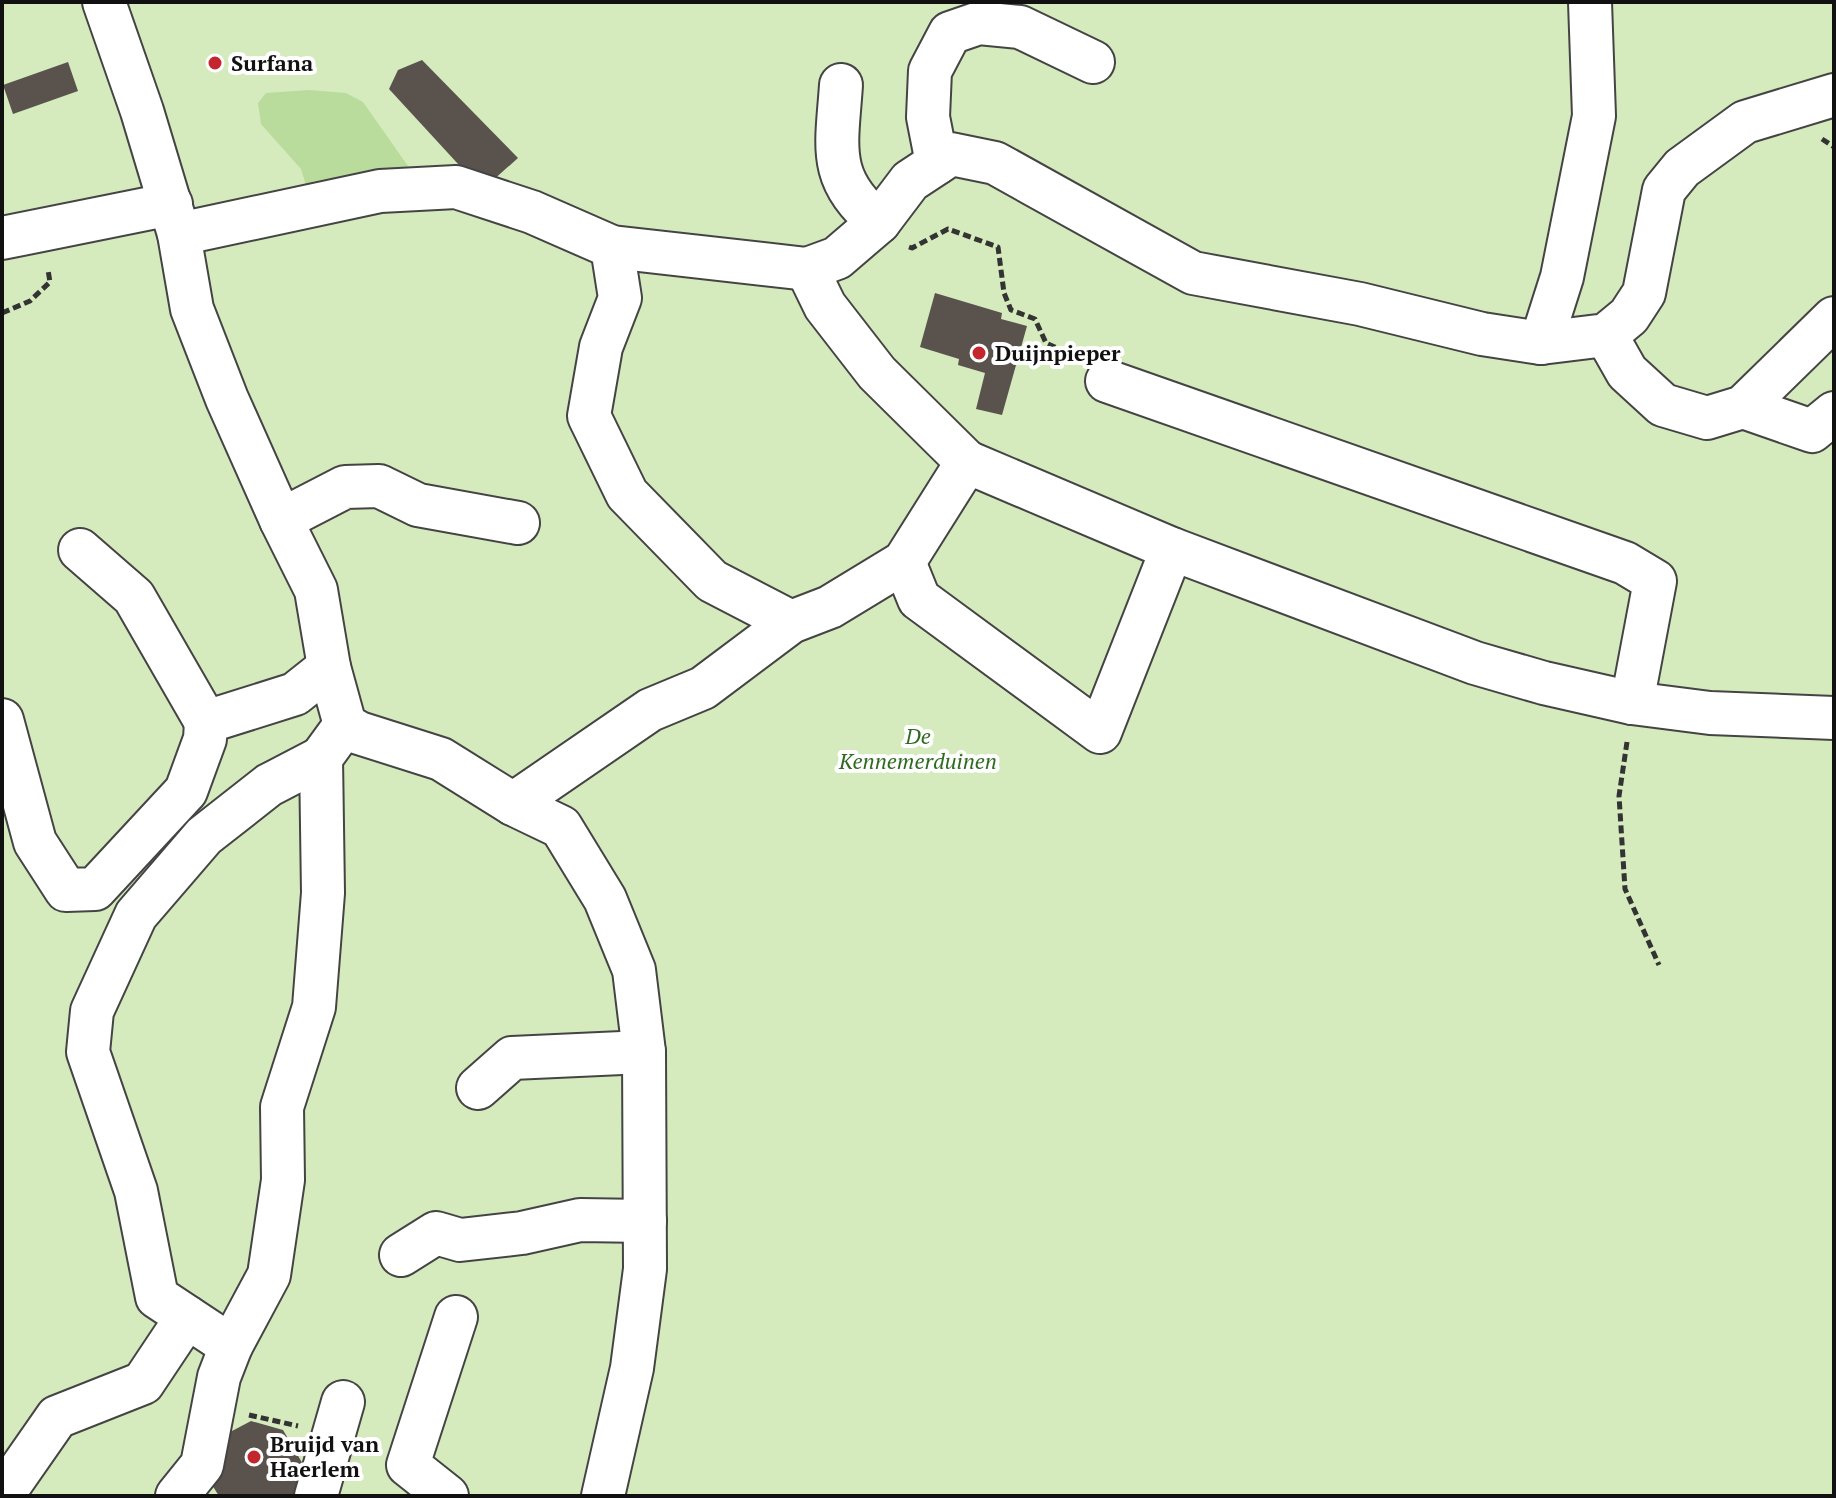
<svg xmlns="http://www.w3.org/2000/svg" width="1836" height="1498" font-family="'PT Serif',serif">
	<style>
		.green { fill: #d5ebbd }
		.forest { fill: #b9dc9c }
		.building { fill: #5a524d }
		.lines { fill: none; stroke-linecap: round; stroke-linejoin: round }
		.minor-casing { stroke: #444; stroke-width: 46 }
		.path { stroke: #333; stroke-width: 5; stroke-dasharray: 8 4; stroke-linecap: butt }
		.minor { stroke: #fff; stroke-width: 42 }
		.poi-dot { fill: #c4262e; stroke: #fff; stroke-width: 3 }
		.labels { text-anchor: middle; stroke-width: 8; stroke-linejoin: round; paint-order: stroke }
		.poi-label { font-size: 22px; font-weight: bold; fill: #111; stroke: #fff; text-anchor: start }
		.park-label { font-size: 22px; font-style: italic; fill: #2f6b1f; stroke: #fff }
	</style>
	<rect width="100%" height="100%" fill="#fffdf5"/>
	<rect class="green" x="2" y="2" width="1832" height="1494"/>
	<polygon class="forest" points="309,90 346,93 363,102 415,176 308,192 301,169 261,124 258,103 266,93"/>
	<g class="building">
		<polygon points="422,60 518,158 482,190 389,89 398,70"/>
		<polygon points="68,62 78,91 13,114 3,85"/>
		<polygon points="935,293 1002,313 1001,319 1027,326 1002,415 976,409 985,373 958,365 959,359 920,347"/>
		<polygon points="251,1421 283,1430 311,1478 297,1496 219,1496 205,1474 213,1441"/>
	</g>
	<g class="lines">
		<defs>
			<g id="minor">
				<polyline points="104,2 142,111 179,234 192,309 227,399 281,520 316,590 329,667 345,725 359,733 441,759 513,804 561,827 605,899 634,970 644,1052 645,1269 632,1368 603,1496"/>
				<path d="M841,85C837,146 826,179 879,222"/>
				<polyline points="937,163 928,117 930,71 950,33 979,23 1020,27 1093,62"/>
				<polyline points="179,234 380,191 456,187 532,212 612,247 807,269"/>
				<polyline points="2,238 171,204"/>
				<polyline points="612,247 620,298 601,347 589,416 627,494 712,581 791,622"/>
				<polyline points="1606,335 1627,372 1663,405 1707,418 1743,407 1834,318"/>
				<polyline points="1541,343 1562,277 1594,116 1590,2"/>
				<polyline points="1107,381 1625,563 1655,581 1632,703"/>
				<polyline points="1743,407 1812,431 1834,413"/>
				<polyline points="967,462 877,373 825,306 807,269 837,258 879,222 910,181 951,154 995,163 1193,273 1360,304 1482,334 1541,343 1606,335 1629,316 1644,293 1664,190 1682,168 1745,122 1834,95"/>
				<polyline points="281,520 345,487 379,486 418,505 518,523"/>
				<polyline points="80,550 134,597 206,722"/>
				<polyline points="904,562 919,599 1100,732 1172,549"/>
				<polyline points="2,720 35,842 66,890 95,889 186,791 205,739 206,722 295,694 329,667"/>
				<polyline points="513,804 650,710 703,688 791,622 830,607 904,562 967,462 1172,549 1475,663 1544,683 1632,703 1710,713 1834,718"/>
				<polyline points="478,1088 512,1058 644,1052"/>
				<polyline points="401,1255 436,1233 460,1240 522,1233 580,1220 645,1221"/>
				<polyline points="231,1346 157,1297 136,1191 88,1052 92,1011 136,915 204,836 269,785 321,758"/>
				<polyline points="2,1496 57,1417 143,1383 187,1317"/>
				<polyline points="177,1496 202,1465 219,1377 231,1346 269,1275 283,1180 282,1107 314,1007 323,893 321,758 345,725"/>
				<polyline points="316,1496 343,1402"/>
				<polyline points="447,1496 408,1465 456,1317"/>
			</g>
		</defs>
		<use href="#minor" class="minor-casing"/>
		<g class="path">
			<polyline points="1822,139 1834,147"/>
			<polyline points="909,247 912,248 948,229 998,247 1004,293 1011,310 1035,319 1046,343 1079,358"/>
			<polyline points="2,313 30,301 50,282 48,270"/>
			<polyline points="1627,742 1619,796 1625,889 1659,965"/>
			<polyline points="249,1415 298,1426"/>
		</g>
		<use href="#minor" class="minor"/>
	</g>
	<g class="poi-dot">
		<circle cx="215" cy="63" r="8"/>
		<circle cx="979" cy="353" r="8"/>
		<circle cx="254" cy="1457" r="8"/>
	</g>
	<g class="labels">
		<g class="poi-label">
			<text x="231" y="71">Surfana</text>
			<text x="995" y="361">Duijnpieper</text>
			<text x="270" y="1452">Bruijd van<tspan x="270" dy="25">Haerlem</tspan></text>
		</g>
		<g class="park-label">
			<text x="918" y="744">De<tspan x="918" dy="25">Kennemerduinen</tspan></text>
		</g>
	</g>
	<rect width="1836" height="1498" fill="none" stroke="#111111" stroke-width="8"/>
</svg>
